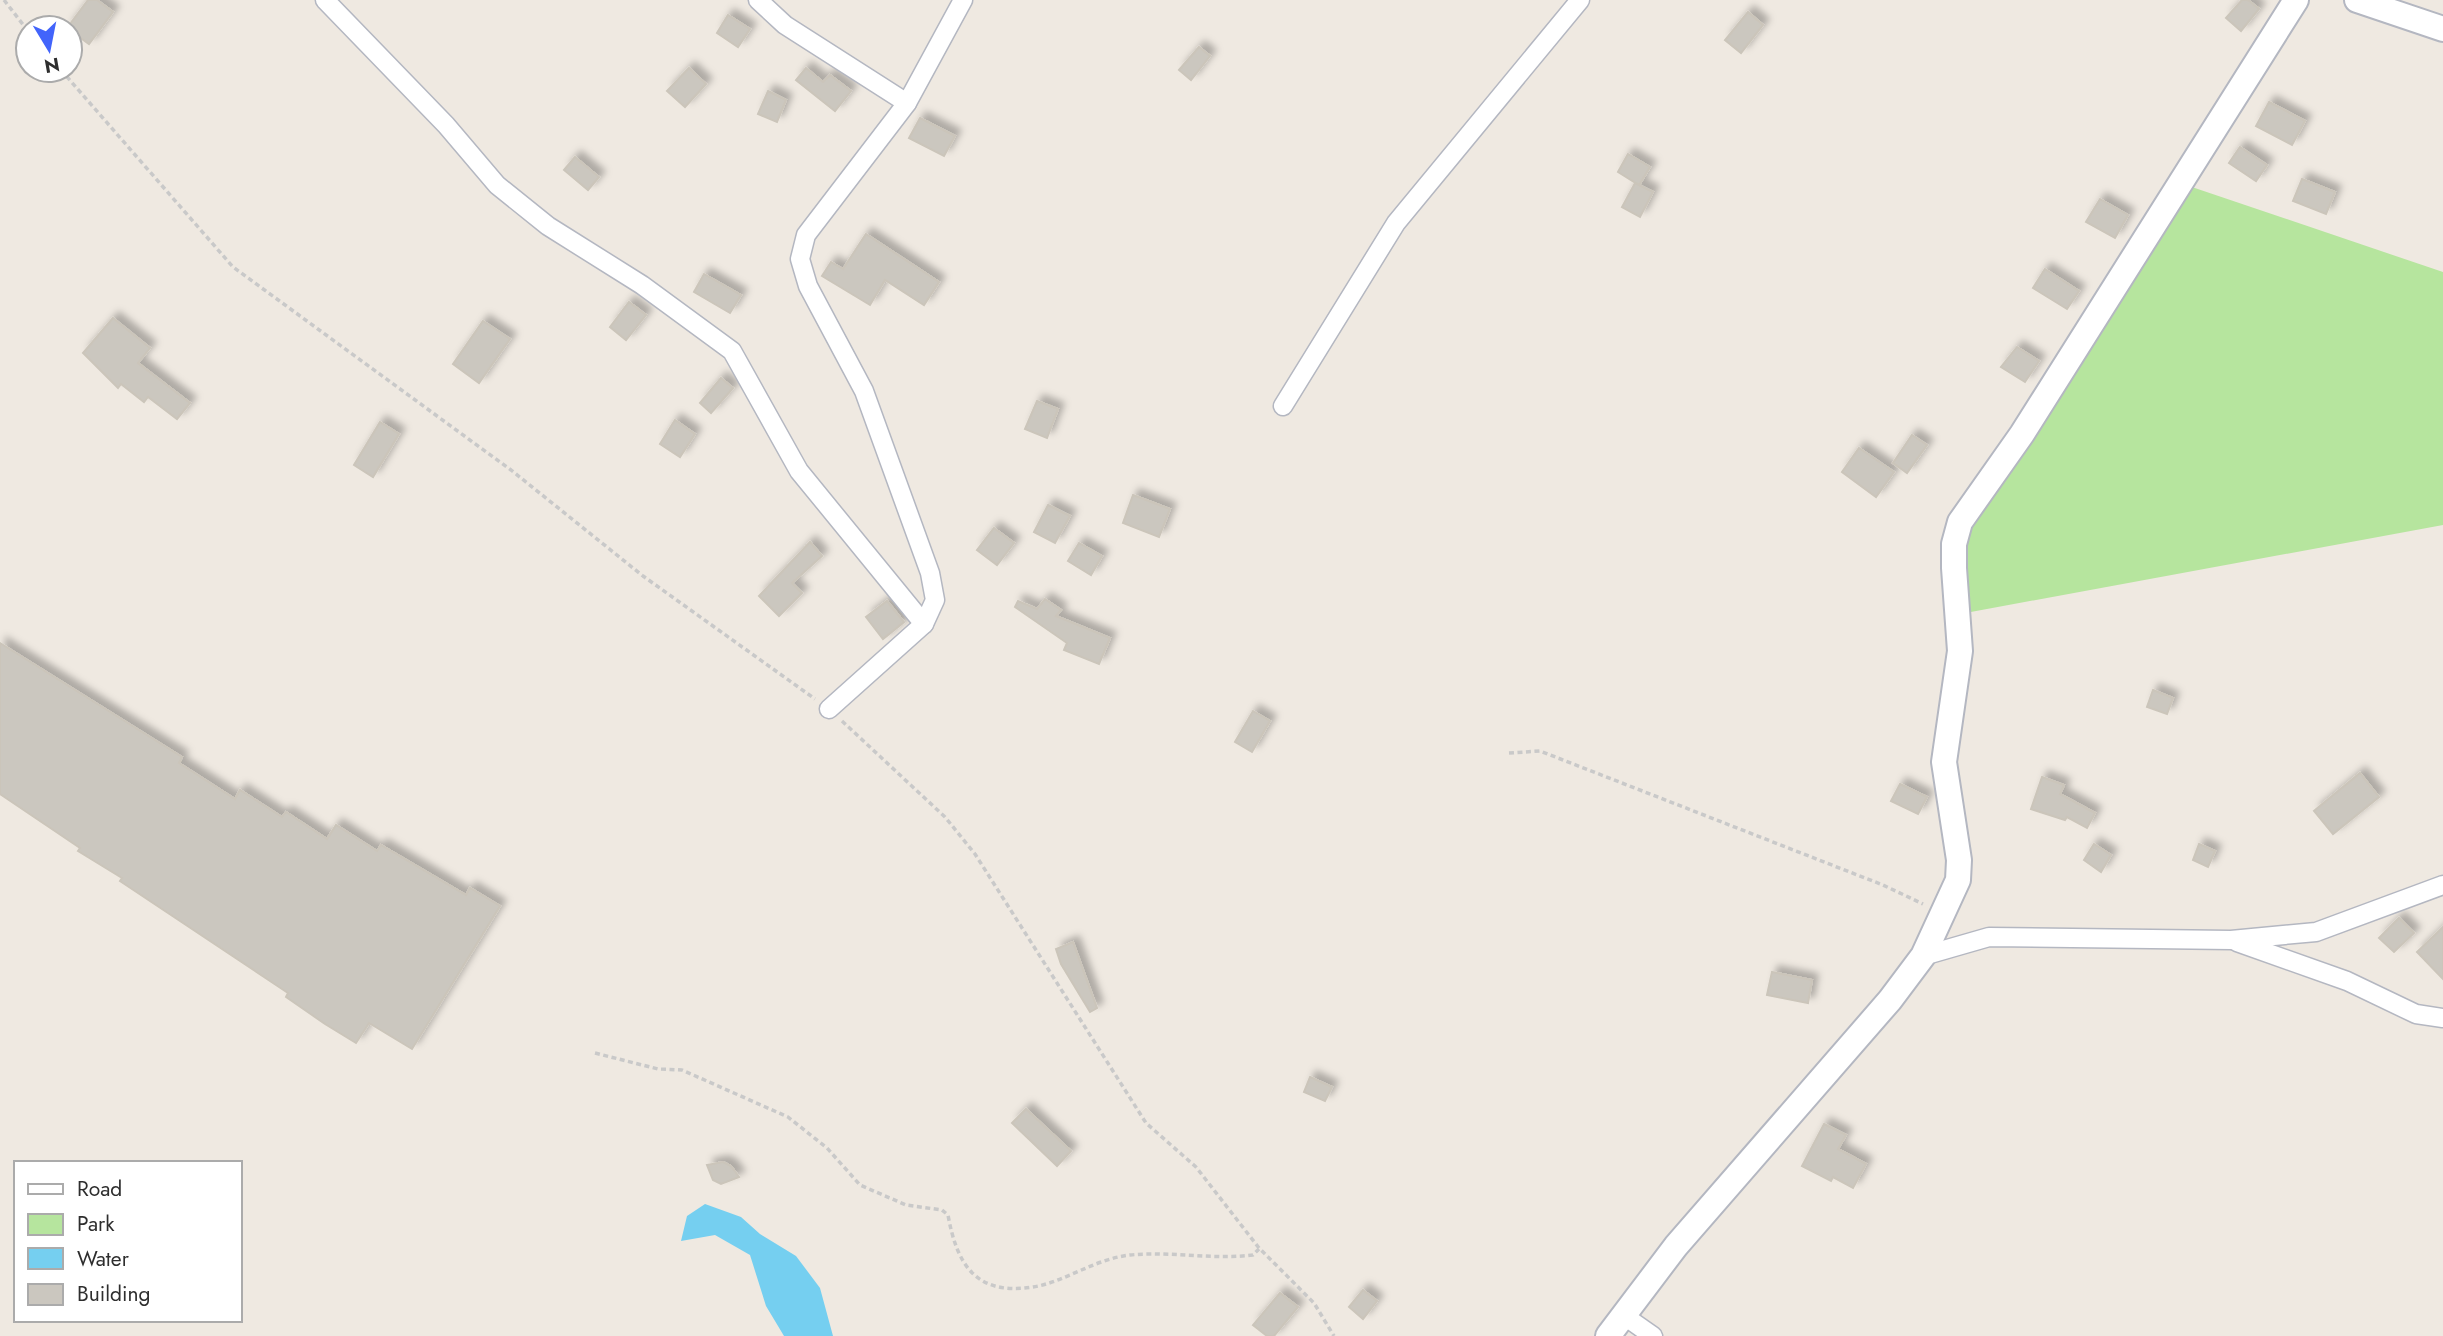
<svg xmlns="http://www.w3.org/2000/svg" width="2443" height="1336" font-family="Jost,sans-serif">
	<style>
		.green { fill: #b6e59e }
		.water { fill: #75cff0 }
		.building { fill: #cbc7bf; stroke: #cbc5ba; stroke-width: 2; filter: url(#shadow) }
		.lines { fill: none; stroke-linecap: round; stroke-linejoin: round }
		.street-casing { stroke: #b4b7c1; stroke-width: 21 }
		.secondary-casing { stroke: #b4b7c1; stroke-width: 28 }
		.path { stroke: #c9c9c9; stroke-width: 3.5; stroke-dasharray: 5 3.5; stroke-linecap: butt }
		.street { stroke: #fff; stroke-width: 18 }
		.secondary { stroke: #fff; stroke-width: 24 }
	</style>
	<defs>
		<filter id="shadow"><feDropShadow dx="6" dy="-6" stdDeviation="3.5" flood-color="#0004"/></filter>
	</defs>
	<rect width="100%" height="100%" fill="#efe9e1"/>
	<polygon class="green" points="2180,183 2443,272 2443,525 1960,614 1954,544"/>
	<polygon class="water" points="705,1204 741,1217 760,1234 796,1256 820,1288 833,1336 784,1336 766,1306 750,1255 715,1235 681,1241 687,1216"/>
	<g class="building">
		<polygon points="88,0 97,0 113,12 89,44 67,28"/>
		<polygon points="2242,0 2248,0 2259,9 2241,31 2226,18"/>
		<polygon points="1748,12 1763,25 1741,53 1725,40"/>
		<polygon points="728,15 750,29 738,47 717,33"/>
		<polygon points="1199,47 1210,56 1191,80 1179,70"/>
		<polygon points="689,68 706,84 685,107 667,91"/>
		<polygon points="806,68 823,82 830,75 851,91 835,111 796,80"/>
		<polygon points="768,91 786,100 777,122 758,114"/>
		<polygon points="2269,102 2305,121 2292,145 2256,126"/>
		<polygon points="920,118 955,136 944,156 909,138"/>
		<polygon points="2240,147 2267,165 2256,181 2229,163"/>
		<polygon points="1628,154 1650,167 1639,185 1618,172"/>
		<polygon points="575,157 599,177 588,190 564,170"/>
		<polygon points="2302,179 2335,192 2326,214 2293,201"/>
		<polygon points="1635,183 1653,192 1640,217 1622,207"/>
		<polygon points="2100,199 2128,215 2115,238 2086,222"/>
		<polygon points="866,234 939,282 924,305 885,280 870,305 822,276 831,262 843,269"/>
		<polygon points="2045,269 2079,291 2067,309 2033,288"/>
		<polygon points="704,274 741,295 730,313 694,292"/>
		<polygon points="629,302 646,315 626,340 610,327"/>
		<polygon points="113,318 150,348 138,363 190,403 177,419 148,397 144,402 121,384 118,388 83,353"/>
		<polygon points="483,321 510,339 479,383 453,364"/>
		<polygon points="2017,347 2039,361 2025,382 2001,367"/>
		<polygon points="721,378 733,388 711,413 700,403"/>
		<polygon points="1037,401 1058,409 1047,438 1025,429"/>
		<polygon points="675,420 695,434 680,457 660,444"/>
		<polygon points="380,422 399,434 373,477 354,465"/>
		<polygon points="1912,435 1927,445 1907,473 1893,463"/>
		<polygon points="1859,448 1894,472 1876,497 1842,472"/>
		<polygon points="1133,495 1170,509 1159,537 1123,523"/>
		<polygon points="1048,505 1070,516 1055,543 1034,532"/>
		<polygon points="994,528 1014,543 997,565 977,550"/>
		<polygon points="810,542 822,556 792,583 802,593 779,616 759,596"/>
		<polygon points="1079,543 1102,556 1091,575 1068,561"/>
		<polygon points="1045,599 1061,610 1056,616 1110,638 1099,664 1064,650 1067,643 1015,607 1018,601 1037,609"/>
		<polygon points="887,601 904,622 883,639 866,617"/>
		<polygon points="0,643 182,757 179,763 235,799 240,790 282,817 286,812 327,839 336,825 377,851 381,845 466,895 470,888 500,906 412,1049 369,1023 356,1043 325,1024 286,997 288,993 120,881 122,878 78,851 80,848 0,794"/>
		<polygon points="2153,690 2173,698 2167,714 2147,707"/>
		<polygon points="1253,711 1270,721 1252,752 1235,742"/>
		<polygon points="2360,773 2379,797 2333,834 2314,811"/>
		<polygon points="2042,777 2064,785 2060,794 2095,813 2087,828 2067,817 2065,820 2031,809"/>
		<polygon points="1900,784 1927,797 1918,814 1891,801"/>
		<polygon points="2094,844 2111,855 2101,872 2084,860"/>
		<polygon points="2199,844 2215,851 2208,867 2193,860"/>
		<polygon points="2399,918 2414,933 2394,952 2379,938"/>
		<polygon points="2443,927 2443,979 2417,952"/>
		<polygon points="1073,942 1097,1008 1090,1012 1061,964 1056,949"/>
		<polygon points="1772,972 1812,980 1808,1003 1767,995"/>
		<polygon points="1310,1077 1332,1087 1325,1101 1304,1092"/>
		<polygon points="1026,1109 1071,1151 1057,1166 1012,1123"/>
		<polygon points="1824,1124 1846,1135 1838,1149 1866,1164 1853,1188 1833,1177 1831,1181 1802,1166"/>
		<polygon points="723,1162 731,1166 739,1177 721,1184 713,1180 707,1165"/>
		<polygon points="1363,1290 1377,1301 1363,1319 1349,1307"/>
		<polygon points="1280,1293 1298,1307 1274,1336 1267,1336 1253,1325"/>
	</g>
	<g class="lines">
		<defs>
			<g id="street">
				<polyline points="325,0 446,125 497,185 548,226 642,285 732,351 799,471 924,624"/>
				<polyline points="758,0 785,25 907,103"/>
				<polyline points="1283,406 1396,223 1580,0"/>
				<polyline points="829,709 924,624 935,600 930,573 864,391 808,286 800,259 806,235 907,103 963,0"/>
				<polyline points="2237,942 2347,981 2416,1014 2443,1018"/>
				<polyline points="1923,956 1989,937 2231,940 2316,932 2443,885"/>
				<polyline points="1623,1315 1653,1336"/>
			</g>
			<g id="secondary">
				<polyline points="2357,0 2443,29"/>
				<polyline points="1608,1336 1676,1246 1890,1000 1923,956 1958,880 1959,860 1944,762 1960,651 1954,568 1954,544 1960,522 2022,434 2296,0"/>
			</g>
		</defs>
		<use href="#street" class="street-casing"/>
		<use href="#secondary" class="secondary-casing"/>
		<g class="path">
			<polyline points="4,0 28,31"/>
			<polyline points="61,70 233,267 511,470 643,576 815,699"/>
			<polyline points="842,721 945,817 975,854 1146,1123 1196,1167 1259,1248 1314,1303 1334,1336"/>
			<polyline points="1509,753 1540,751 1883,885 1923,904"/>
			<path d="M595,1053L658,1069L682,1070L788,1117L827,1148L860,1185L906,1205L942,1210L948,1215C957,1265 976,1296 1033,1287C1065,1282 1094,1259 1130,1255C1171,1251 1212,1260 1253,1255L1259,1249"/>
		</g>
		<use href="#street" class="street"/>
		<use href="#secondary" class="secondary"/>
	</g>
	<rect x="14" y="1161" width="228" height="161" fill="#ffffff" stroke="#ababab" stroke-width="2"/>
	<rect x="28" y="1184" width="35" height="10" fill="#ffffff" stroke="#ababab" stroke-width="2"/>
	<text x="77" y="1196" font-size="21" fill="#2e2e2e">Road</text>
	<rect x="28" y="1214" width="35" height="21" fill="#b6e59e" stroke="#ababab" stroke-width="2"/>
	<text x="77" y="1231" font-size="21" fill="#2e2e2e">Park</text>
	<rect x="28" y="1248" width="35" height="21" fill="#75cff0" stroke="#ababab" stroke-width="2"/>
	<text x="77" y="1266" font-size="21" fill="#2e2e2e">Water</text>
	<rect x="28" y="1284" width="35" height="21" fill="#cbc7bf" stroke="#ababab" stroke-width="2"/>
	<text x="77" y="1301" font-size="21" fill="#2e2e2e">Building</text>
	<g transform="translate(49 49) rotate(170)"><circle r="33" fill="#ffffff" stroke="#ababab" stroke-width="2"/>
	<path d="M0-5L12 26L0 18L-12 26Z" fill="#4264fb"/>
	<text y="-10" font-size="19" font-weight="bold" text-anchor="middle" fill="#2e2e2e">N</text>
	</g>
</svg>
